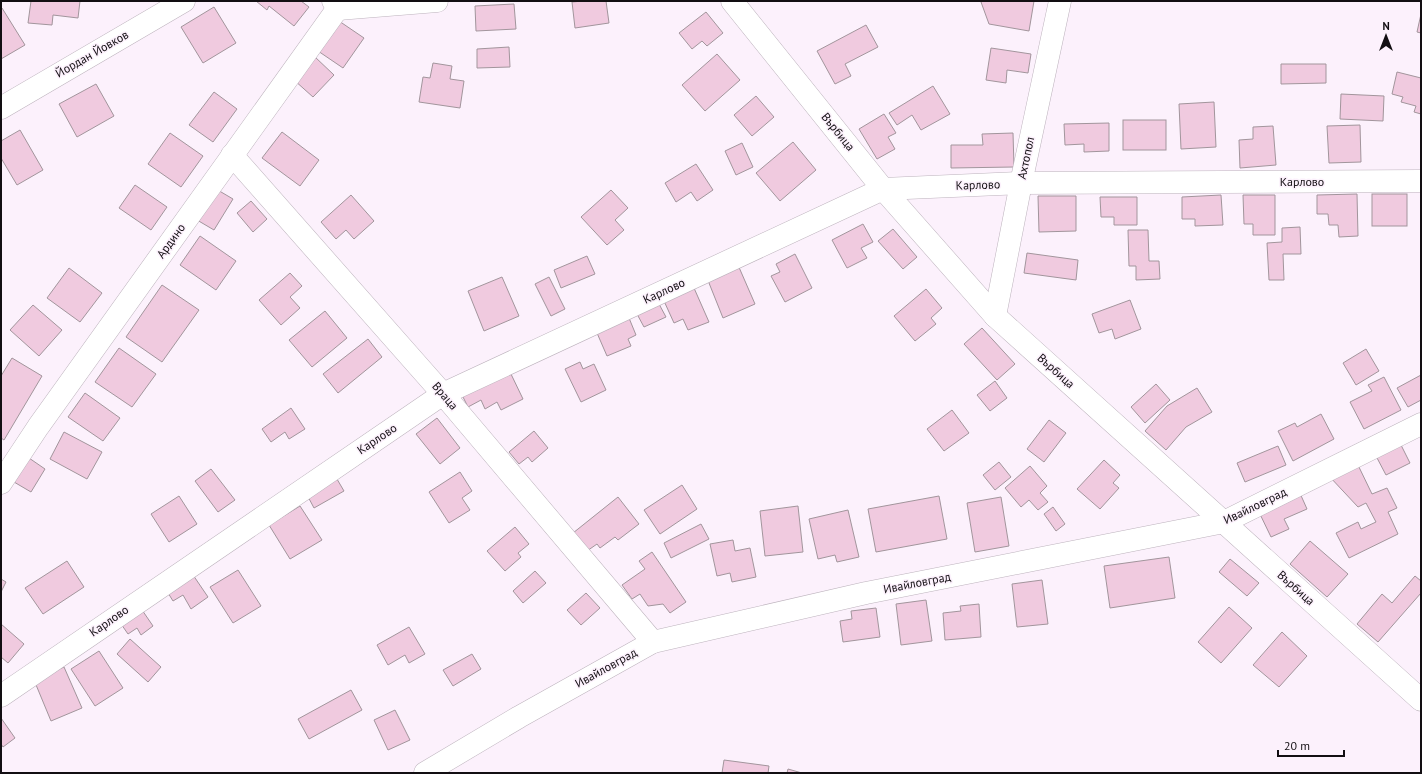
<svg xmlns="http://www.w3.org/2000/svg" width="1422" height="774" font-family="'PT Sans',sans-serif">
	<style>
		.building { fill: #f0cadf; stroke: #a2959c }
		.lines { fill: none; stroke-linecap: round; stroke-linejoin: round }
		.minor-casing { stroke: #bdb3bd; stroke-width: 23 }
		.minor { stroke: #fff; stroke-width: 22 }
		.labels { text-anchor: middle; stroke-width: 3; stroke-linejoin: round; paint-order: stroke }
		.street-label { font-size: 12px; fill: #120e12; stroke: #fcf1fc }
	</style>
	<rect width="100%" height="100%" fill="#fcf1fc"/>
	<g class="building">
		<polygon points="31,1 80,1 78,18 53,15 52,25 28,23"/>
		<polygon points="256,1 301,1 309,7 294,26 269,6 267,10"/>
		<polygon points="583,1 606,1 609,23 575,28 572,2"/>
		<polygon points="984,1 1034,1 1029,31 989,24 981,2"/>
		<polygon points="514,4 516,29 476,31 475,6"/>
		<polygon points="214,7 236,43 203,63 181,27"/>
		<polygon points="2,8 25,45 1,59 1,9"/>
		<polygon points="706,12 723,33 707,46 702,41 692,49 679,33"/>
		<polygon points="1421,14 1421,33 1417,32"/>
		<polygon points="339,21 364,38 343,68 318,51"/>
		<polygon points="866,25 878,47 845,64 851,76 835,84 817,51"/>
		<polygon points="509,47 510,67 477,68 477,49"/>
		<polygon points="991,48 1031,54 1028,73 1007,70 1006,83 986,80"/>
		<polygon points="717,54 740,80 705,111 682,85"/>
		<polygon points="315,57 334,75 313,97 294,80"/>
		<polygon points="433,63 452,66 450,79 464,81 460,108 419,102 423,77 430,78"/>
		<polygon points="1281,64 1326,64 1326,83 1281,84"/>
		<polygon points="1397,72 1421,78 1421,114 1414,112 1416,106 1401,102 1403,97 1392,94"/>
		<polygon points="96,84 114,116 77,137 59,104"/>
		<polygon points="933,86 950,114 921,130 912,115 897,125 889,113"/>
		<polygon points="214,92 237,109 213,142 189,125"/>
		<polygon points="1341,94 1384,96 1383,121 1340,119"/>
		<polygon points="756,96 774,117 752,136 734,115"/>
		<polygon points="1214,102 1216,147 1181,149 1179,104"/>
		<polygon points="884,114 896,133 888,137 895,149 877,159 859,129"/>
		<rect x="1123" y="120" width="43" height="30"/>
		<polygon points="1109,123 1109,151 1084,152 1084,144 1065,145 1064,124"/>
		<polygon points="1360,125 1361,162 1329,163 1327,126"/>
		<polygon points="1273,126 1276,165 1240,168 1239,140 1253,139 1253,127"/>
		<polygon points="20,130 43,170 17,185 1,158 1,141"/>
		<polygon points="282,132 319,160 300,186 262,158"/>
		<polygon points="170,133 203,156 181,187 148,164"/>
		<polygon points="1013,133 1014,167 951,168 951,145 983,145 982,134"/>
		<polygon points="793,142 816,170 780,201 756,173"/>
		<polygon points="742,143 753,167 736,175 725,151"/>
		<polygon points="696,164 713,190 697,201 691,192 676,202 665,183"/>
		<polygon points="135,185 167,207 151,230 119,208"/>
		<polygon points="216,189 233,199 214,230 197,220"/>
		<polygon points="611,190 628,208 615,220 624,230 607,245 581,217"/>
		<polygon points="1357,194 1358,236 1339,237 1338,225 1329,225 1328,214 1317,214 1317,195"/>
		<rect x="1372" y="194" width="35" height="32"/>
		<polygon points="351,195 374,221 354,239 346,230 336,239 321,222"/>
		<polygon points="1221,195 1223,225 1195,226 1195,219 1182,219 1182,197"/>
		<polygon points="1243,195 1275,195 1275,235 1253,235 1253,224 1244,224"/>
		<polygon points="1038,196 1076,196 1076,231 1039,232"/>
		<polygon points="1100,197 1137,197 1137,225 1114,225 1114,217 1101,217"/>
		<polygon points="251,201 267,219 253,232 237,213"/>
		<polygon points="863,224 873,242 861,248 867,258 847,268 832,240"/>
		<polygon points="1300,227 1301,254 1283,254 1284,280 1269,280 1267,243 1282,242 1282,228"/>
		<polygon points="893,229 917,257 903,269 878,241"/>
		<polygon points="1128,230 1148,230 1149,261 1159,261 1160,279 1136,280 1136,266 1129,266"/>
		<polygon points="200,236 236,261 216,290 180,265"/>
		<polygon points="1027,253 1078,260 1076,280 1024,273"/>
		<polygon points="795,254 812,288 785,302 771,276 780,272 776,264"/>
		<polygon points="587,256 595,274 561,288 554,270"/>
		<polygon points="738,265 755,304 723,318 707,278"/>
		<polygon points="69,268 102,293 80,322 47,298"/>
		<polygon points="290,273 302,286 290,297 300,308 281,325 259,300"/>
		<polygon points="502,277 519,316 484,331 468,291"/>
		<polygon points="549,277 565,309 551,316 535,284"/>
		<polygon points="162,285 199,310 162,362 126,337"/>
		<polygon points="694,288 709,322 688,330 683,319 674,323 664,301"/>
		<polygon points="926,289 942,308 931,318 936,324 915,341 894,316"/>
		<polygon points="1130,300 1141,329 1115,339 1112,329 1099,333 1092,314"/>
		<polygon points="659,304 666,317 644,327 637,314"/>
		<polygon points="33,305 62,330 39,356 10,330"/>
		<polygon points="325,311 347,338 312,367 289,340"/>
		<polygon points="629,318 636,335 628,339 631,346 607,356 597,333"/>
		<polygon points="982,328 1015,364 997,380 964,344"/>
		<polygon points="368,339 382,357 338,393 323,374"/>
		<polygon points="119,348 156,374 132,407 95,382"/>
		<polygon points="1366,349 1379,371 1356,385 1343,363"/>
		<polygon points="12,358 42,376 4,440 1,438 1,376"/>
		<polygon points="580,362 583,369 594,364 606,390 581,402 565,369"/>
		<polygon points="510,372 523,399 501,410 497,402 485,409 481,400 468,407 462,395"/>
		<polygon points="1421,375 1421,400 1408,407 1397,388"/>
		<polygon points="1384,377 1401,410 1364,429 1350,402 1372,391 1368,385"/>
		<polygon points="995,381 1007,398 990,411 977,395"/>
		<polygon points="1156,384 1170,400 1145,423 1131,407"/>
		<polygon points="1197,388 1212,412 1186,427 1166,450 1145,431 1167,406"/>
		<polygon points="85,393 120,418 103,441 68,417"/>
		<polygon points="291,408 305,429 289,439 285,432 271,442 262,429"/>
		<polygon points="952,410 969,433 944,451 927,429"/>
		<polygon points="1321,414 1334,439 1293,461 1278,431 1295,423 1297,427"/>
		<polygon points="437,418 460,448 440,464 416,434"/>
		<polygon points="1049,420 1066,433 1044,462 1027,449"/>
		<polygon points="534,431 548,448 532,462 528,457 519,464 509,452"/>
		<polygon points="64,432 102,452 87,479 50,459"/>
		<polygon points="1400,443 1410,463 1386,475 1376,456"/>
		<polygon points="1278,446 1286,465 1245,482 1237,463"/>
		<polygon points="29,458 45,469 31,492 14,482"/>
		<polygon points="1104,460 1120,475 1113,483 1119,488 1100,509 1077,489"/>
		<polygon points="999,462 1011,477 995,490 983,475"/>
		<polygon points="1357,463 1372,494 1387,488 1397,508 1388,512 1398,534 1349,558 1336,533 1358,522 1361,529 1376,522 1366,503 1358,507 1329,476"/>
		<polygon points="1030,466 1047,486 1040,493 1048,502 1038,510 1029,500 1021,507 1005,488"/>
		<polygon points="211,469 235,500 218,512 195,481"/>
		<polygon points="460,472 472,491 462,498 470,510 449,523 429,492"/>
		<polygon points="334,474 344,491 314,508 305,491"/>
		<polygon points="682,485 697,509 660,534 644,510"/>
		<polygon points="1299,491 1307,509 1284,519 1289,529 1271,537 1258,510"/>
		<polygon points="179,496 197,524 169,542 151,514"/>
		<polygon points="939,496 947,539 876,552 868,509"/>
		<polygon points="618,497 639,524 618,540 615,537 600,548 597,544 587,551 573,533"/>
		<polygon points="1001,497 1009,546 975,552 967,503"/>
		<polygon points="300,506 322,540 290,559 269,525"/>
		<polygon points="798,506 803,552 765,556 760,511"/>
		<polygon points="1053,507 1065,524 1056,531 1044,514"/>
		<polygon points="848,510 859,557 837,562 835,555 818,559 809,519"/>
		<polygon points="701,524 709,539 671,558 664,543"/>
		<polygon points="515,527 529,544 518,553 521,557 505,571 487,551"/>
		<polygon points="733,540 735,551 750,548 756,577 732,582 730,573 717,576 710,544"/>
		<polygon points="1310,541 1348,574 1327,597 1290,564"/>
		<polygon points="652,552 686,602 670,613 663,604 648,606 640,594 632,599 622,585 645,569 639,561"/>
		<polygon points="1169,557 1175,598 1110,608 1104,566"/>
		<polygon points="1230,559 1259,583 1247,596 1219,572"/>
		<polygon points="67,561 84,587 43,614 25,588"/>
		<polygon points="238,570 261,606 233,623 210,587"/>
		<polygon points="535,571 546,583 523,603 513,591"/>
		<polygon points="191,572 208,597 191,609 183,595 173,601 165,588"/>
		<polygon points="1415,576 1421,581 1421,593 1378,642 1357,624 1382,594 1392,603"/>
		<polygon points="1,579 6,582 1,592"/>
		<polygon points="1042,580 1048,624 1017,627 1012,584"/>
		<polygon points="586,593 600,608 581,625 567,610"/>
		<polygon points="926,600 932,641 901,645 896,604"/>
		<polygon points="979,604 981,637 945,640 943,613 961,611 960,606"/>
		<polygon points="140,607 153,626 141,635 137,628 128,634 119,621"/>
		<polygon points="1229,607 1252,628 1221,663 1198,642"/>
		<polygon points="876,608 880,637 843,642 840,621 852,619 851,611"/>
		<polygon points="1,624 24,644 8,663 1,657"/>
		<polygon points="409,627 425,654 409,663 405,655 388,665 377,645"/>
		<polygon points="1282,632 1307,656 1279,687 1253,665"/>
		<polygon points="130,639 161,667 148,682 117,654"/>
		<polygon points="99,651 123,688 95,706 71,669"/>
		<polygon points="472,654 481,669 453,686 443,670"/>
		<polygon points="64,667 82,708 51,721 34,680"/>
		<polygon points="351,690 362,710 309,739 298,719"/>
		<polygon points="395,710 410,740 388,750 374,720"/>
		<polygon points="1,718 15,738 3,747 1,744"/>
		<polygon points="724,760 769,766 768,773 722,773"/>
		<polygon points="788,769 802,773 787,773"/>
	</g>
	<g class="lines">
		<defs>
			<g id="minor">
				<polyline points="333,1 338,9 437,1"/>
				<polyline points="732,1 883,189 995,316 1421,700"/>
				<polyline points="1,108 184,1"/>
				<polyline points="232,155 443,394 653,642"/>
				<polyline points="995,316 1021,183 1060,1"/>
				<polyline points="1,483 38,427 343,1"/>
				<polyline points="1,696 443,394 883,189 1021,183 1421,181"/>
				<polyline points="425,773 519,717 653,642 866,593 1224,522 1421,424"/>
			</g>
		</defs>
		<use href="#minor" class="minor-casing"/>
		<use href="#minor" class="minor"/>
	</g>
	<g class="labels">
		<g class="street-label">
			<text transform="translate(92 54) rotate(-30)" y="4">Йордан Йовков</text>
			<text transform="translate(838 132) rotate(51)" y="4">Върбица</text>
			<text transform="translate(1026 158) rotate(-78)" y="4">Ахтопол</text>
			<text x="1302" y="186">Карлово</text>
			<text transform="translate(978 185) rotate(-2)" y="4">Карлово</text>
			<text transform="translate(171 241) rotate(-54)" y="4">Ардино</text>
			<text transform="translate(664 291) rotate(-25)" y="4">Карлово</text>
			<text transform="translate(1056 371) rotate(42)" y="4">Върбица</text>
			<text transform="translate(445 396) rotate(49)" y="4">Враца</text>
			<text transform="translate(377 439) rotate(-34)" y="4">Карлово</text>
			<text transform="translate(1255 506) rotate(-26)" y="4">Ивайловград</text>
			<text transform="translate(917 583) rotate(-11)" y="4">Ивайловград</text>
			<text transform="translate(1296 588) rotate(42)" y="4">Върбица</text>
			<text transform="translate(109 621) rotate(-35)" y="4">Карлово</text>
			<text transform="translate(606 668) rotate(-29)" y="4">Ивайловград</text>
		</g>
	</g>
	<rect width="1422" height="774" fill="none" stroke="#120e12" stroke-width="4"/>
	<g transform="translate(1386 36)" stroke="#fcf1fc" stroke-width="3" paint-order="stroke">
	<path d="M0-3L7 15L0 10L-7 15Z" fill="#120e12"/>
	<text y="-6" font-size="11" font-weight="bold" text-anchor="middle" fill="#120e12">N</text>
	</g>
	<path d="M1278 750v6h66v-6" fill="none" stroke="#120e12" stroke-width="2"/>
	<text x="1284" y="750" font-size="12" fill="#120e12" stroke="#fcf1fc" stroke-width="3" paint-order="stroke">20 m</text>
</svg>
